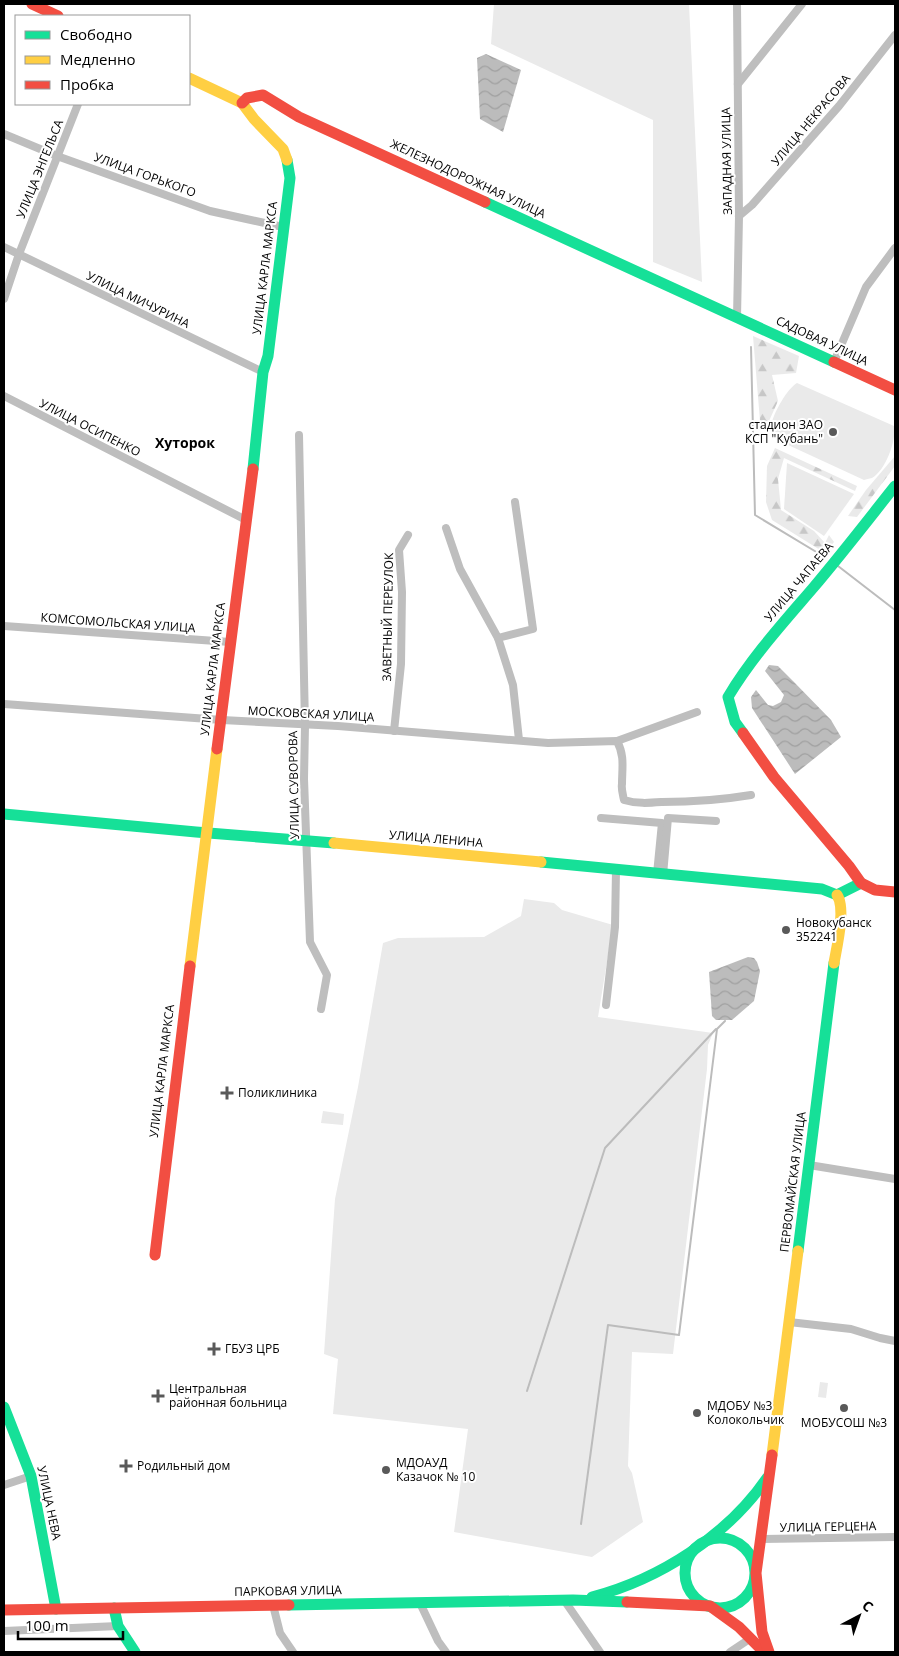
<svg xmlns="http://www.w3.org/2000/svg" width="899" height="1656" font-family="'Open Sans',sans-serif">
	<style>
		.green { fill: #eaeaea }
		.forest { fill: url(#forest-firs) }
		.water { fill: url(#water-waves) }
		.lines { fill: none; stroke-linecap: round; stroke-linejoin: round }
		.stream { stroke: #bcbcbc; stroke-width: 2 }
		.street { stroke: #bebebe; stroke-width: 8 }
		.fast { stroke: #16e098; stroke-width: 11 }
		.slow { stroke: #ffcf43; stroke-width: 11 }
		.jam { stroke: #f24e42; stroke-width: 11 }
		.poi-dot { fill: #595959; stroke: #fff; stroke-width: 2 }
		.labels { text-anchor: middle; stroke-width: 4; stroke-linejoin: round; paint-order: stroke }
		.street-label { font-size: 12px; fill: #000; stroke: #fff }
		.poi-label { font-size: 12px; fill: #000; stroke: #fff; text-anchor: start }
		.neighbourhood-label { font-size: 14px; font-weight: bold; fill: #000; stroke: #fff }
	</style>
	<defs>
		<pattern id="forest-firs" width="22" height="20" patternUnits="userSpaceOnUse" patternTransform="scale(1.25)"><rect width="22" height="20" fill="#eaeaea"/><path d="M5 1l3.5 6h-7zM16 11l3.5 6h-7z" fill="#c7c7c7"/></pattern>
		<pattern id="water-waves" width="16" height="10" patternUnits="userSpaceOnUse" patternTransform="scale(1.25)"><rect width="16" height="10" fill="#bcbcbc"/><path d="M0 5q4-4 8 0t8 0" fill="none" stroke="#a0a0a0"/></pattern>
	</defs>
	<rect width="100%" height="100%" fill="#fff"/>
	<g class="green">
		<polygon points="494,4 689,4 702,282 653,262 653,120 491,44"/>
		<path d="M797,383L894,426C897,440 885,471 872,478C869,479 866,479 864,480L773,438C771,433 770,428 772,422C775,411 787,389 797,383Z"/>
		<polygon points="787,463 854,494 824,536 784,509"/>
		<polygon points="524,899 554,903 562,910 613,925 598,1017 713,1033 708,1045 707,1069 673,1354 632,1352 628,1466 632,1473 643,1522 592,1557 454,1532 468,1429 333,1414 338,1359 324,1354 335,1199 358,1087 383,943 398,938 484,937 521,916"/>
		<polygon points="323,1111 344,1114 343,1125 321,1123"/>
		<polygon points="820,1382 828,1383 826,1398 818,1397"/>
	</g>
	<g class="forest">
		<polygon points="753,336 799,356 796,373 772,375 778,401 769,421 760,421"/>
		<polygon points="775,448 857,486 855,491 784,458 778,479 781,510 814,531 825,543 829,535 834,542 825,553 772,520 766,502 767,466"/>
		<polygon points="895,456 895,466 857,517 848,516 866,490"/>
	</g>
	<g class="water">
		<polygon points="486,54 521,70 503,132 480,119 477,58"/>
		<polygon points="769,665 778,666 793,681 831,720 841,737 795,774 752,708 751,697 756,690 768,705 773,706 781,702 784,695 765,671"/>
		<polygon points="748,957 754,958 757,962 760,971 754,1001 732,1020 716,1020 712,1016 709,972"/>
	</g>
	<g class="lines">
		<g class="stream">
			<polyline points="751,347 755,515 823,556"/>
			<polyline points="838,566 895,610"/>
			<polyline points="527,1391 605,1148 716,1029"/>
			<polyline points="581,1524 608,1325 679,1335 717,1029 725,1021"/>
		</g>
		<g class="street">
			<polyline points="737,4 739,216 737,318"/>
			<polyline points="738,84 802,4"/>
			<polyline points="4,134 57,156 210,211 283,227"/>
			<polyline points="739,216 752,205 839,106 895,35"/>
			<polyline points="4,247 263,372"/>
			<polyline points="4,299 19,254 78,104"/>
			<polyline points="834,362 866,287 895,248"/>
			<polyline points="4,396 246,520"/>
			<polyline points="299,435 305,725 304,779 310,942 327,975 321,1009"/>
			<polyline points="446,528 460,569 498,638 513,685 519,740"/>
			<polyline points="4,626 230,642"/>
			<polyline points="498,638 533,629 515,502"/>
			<path d="M4,704L222,720L338,726L548,743L617,741C625,756 622,768 622,784C621,789 623,795 624,800C637,804 649,803 662,802C692,802 721,800 751,795"/>
			<polyline points="394,731 401,664 402,592 399,550 408,535"/>
			<polyline points="617,741 697,712"/>
			<polyline points="601,818 662,823 657,874"/>
			<polyline points="663,875 668,818 716,821"/>
			<polyline points="606,1005 615,927 616,870"/>
			<polyline points="809,1165 895,1179"/>
			<polyline points="789,1322 851,1329 880,1338 895,1341"/>
			<polyline points="4,1485 31,1476"/>
			<polyline points="761,1539 895,1537"/>
			<polyline points="564,1600 600,1652"/>
			<polyline points="420,1603 438,1641 446,1652"/>
			<polyline points="273,1605 280,1633 293,1652"/>
			<polyline points="4,1631 118,1626"/>
			<polyline points="730,1652 751,1638"/>
		</g>
		<g class="fast">
			<polyline points="485,202 834,362"/>
			<polyline points="253,469 263,372 268,356 290,178 287,160"/>
			<path d="M743,733L735,722L728,697C752,657 783,623 813,588C841,555 868,520 895,486"/>
			<polyline points="4,814 196,832 334,843"/>
			<polyline points="541,862 822,889 837,895 861,883"/>
			<polyline points="798,1251 834,963"/>
			<polyline points="4,1407 31,1476 56,1609"/>
			<circle cx="720" cy="1573" r="35"/>
			<path d="M592,1597C660,1579 727,1536 767,1478"/>
			<polyline points="289,1605 573,1600 627,1602"/>
			<polyline points="114,1608 118,1626 135,1652"/>
		</g>
		<g class="slow">
			<polyline points="189,78 242,103 254,119 283,149 287,160"/>
			<polyline points="334,843 541,862"/>
			<path d="M834,963C837,946 846,908 837,895"/>
			<polyline points="190,966 217,749"/>
			<polyline points="772,1455 798,1251"/>
		</g>
		<g class="jam">
			<polyline points="32,4 58,16"/>
			<polyline points="242,103 247,98 263,95 299,117 485,202"/>
			<polyline points="834,362 895,390"/>
			<polyline points="743,733 774,777 849,866 861,883 875,890 895,892"/>
			<polyline points="217,749 253,469"/>
			<polyline points="155,1255 190,966"/>
			<polyline points="627,1602 710,1606 739,1627 764,1652"/>
			<polyline points="4,1610 289,1605"/>
			<polyline points="769,1652 762,1632 756,1573 772,1455"/>
		</g>
	</g>
	<g class="poi-dot">
		<circle cx="833" cy="432" r="5"/>
		<circle cx="786" cy="930" r="5"/>
		<path d="M224.5 1085.5h5v5h5v5h-5v5h-5v-5h-5v-5h5z"/>
		<path d="M211.5 1341.5h5v5h5v5h-5v5h-5v-5h-5v-5h5z"/>
		<path d="M155.5 1388.5h5v5h5v5h-5v5h-5v-5h-5v-5h5z"/>
		<circle cx="844" cy="1408" r="5"/>
		<circle cx="697" cy="1413" r="5"/>
		<path d="M123.5 1458.5h5v5h5v5h-5v5h-5v-5h-5v-5h5z"/>
		<circle cx="386" cy="1470" r="5"/>
	</g>
	<g class="labels">
		<g class="street-label">
			<text transform="translate(811 120) rotate(-50)" y="4">УЛИЦА НЕКРАСОВА</text>
			<text transform="translate(727 161) rotate(-91)" y="4">ЗАПАДНАЯ УЛИЦА</text>
			<text transform="translate(40 169) rotate(-68)" y="4">УЛИЦА ЭНГЕЛЬСА</text>
			<text transform="translate(145 175) rotate(20)" y="4">УЛИЦА ГОРЬКОГО</text>
			<text transform="translate(468 179) rotate(25)" y="4">ЖЕЛЕЗНОДОРОЖНАЯ УЛИЦА</text>
			<text transform="translate(265 268) rotate(-83)" y="4">УЛИЦА КАРЛА МАРКСА</text>
			<text transform="translate(138 300) rotate(26)" y="4">УЛИЦА МИЧУРИНА</text>
			<text transform="translate(822 341) rotate(25)" y="4">САДОВАЯ УЛИЦА</text>
			<text transform="translate(90 428) rotate(27)" y="4">УЛИЦА ОСИПЕНКО</text>
			<text transform="translate(799 582) rotate(-50)" y="4">УЛИЦА ЧАПАЕВА</text>
			<text transform="translate(388 617) rotate(-89)" y="4">ЗАВЕТНЫЙ ПЕРЕУЛОК</text>
			<text transform="translate(118 623) rotate(4)" y="4">КОМСОМОЛЬСКАЯ УЛИЦА</text>
			<text transform="translate(213 669) rotate(-83)" y="4">УЛИЦА КАРЛА МАРКСА</text>
			<text transform="translate(311 714) rotate(3)" y="4">МОСКОВСКАЯ УЛИЦА</text>
			<text transform="translate(294 785) rotate(-91)" y="4">УЛИЦА СУВОРОВА</text>
			<text transform="translate(436 839) rotate(5)" y="4">УЛИЦА ЛЕНИНА</text>
			<text transform="translate(162 1071) rotate(-83)" y="4">УЛИЦА КАРЛА МАРКСА</text>
			<text transform="translate(793 1182) rotate(-83)" y="4">ПЕРВОМАЙСКАЯ УЛИЦА</text>
			<text transform="translate(49 1503) rotate(78)" y="4">УЛИЦА НЕВА</text>
			<text transform="translate(828 1527) rotate(-1)" y="4">УЛИЦА ГЕРЦЕНА</text>
			<text transform="translate(288 1591) rotate(-1)" y="4">ПАРКОВАЯ УЛИЦА</text>
		</g>
		<g class="poi-label">
			<text x="823" y="429" text-anchor="end">стадион ЗАО<tspan x="823" dy="14">КСП "Кубань"</tspan></text>
			<text x="796" y="927">Новокубанск<tspan x="796" dy="14">352241</tspan></text>
			<text x="238" y="1097">Поликлиника</text>
			<text x="225" y="1353">ГБУЗ ЦРБ</text>
			<text x="169" y="1393">Центральная<tspan x="169" dy="14">районная больница</tspan></text>
			<text x="707" y="1410">МДОБУ №3<tspan x="707" dy="14">Колокольчик</tspan></text>
			<text x="844" y="1427" text-anchor="middle">МОБУСОШ №3</text>
			<text x="396" y="1467">МДОАУД<tspan x="396" dy="14">Казачок № 10</tspan></text>
			<text x="137" y="1470">Родильный дом</text>
		</g>
		<g class="neighbourhood-label">
			<text x="185" y="448">Хуторок</text>
		</g>
	</g>
	<rect width="899" height="1656" fill="none" stroke="#000000" stroke-width="10"/>
	<rect x="15" y="15" width="175" height="90" fill="#ffffff" stroke="#999999"/>
	<rect x="25" y="31" width="25" height="8" fill="#16e098" stroke="#999999"/>
	<text x="60" y="40" font-size="15" fill="#000000">Свободно</text>
	<rect x="25" y="56" width="25" height="8" fill="#ffcf43" stroke="#999999"/>
	<text x="60" y="65" font-size="15" fill="#000000">Медленно</text>
	<rect x="25" y="81" width="25" height="8" fill="#f24e42" stroke="#999999"/>
	<text x="60" y="90" font-size="15" fill="#000000">Пробка</text>
	<g transform="translate(859 1616) rotate(41)" stroke="#ffffff" stroke-width="4" paint-order="stroke">
	<path d="M0-4L9 19L0 12L-9 19Z" fill="#000000"/>
	<text y="-8" font-size="14" font-weight="bold" text-anchor="middle" fill="#000000">С</text>
	</g>
	<path d="M18 1631v8h105v-8" fill="none" stroke="#000000" stroke-width="2.5"/>
	<text x="25" y="1631" font-size="15" fill="#000000" stroke="#ffffff" stroke-width="4" paint-order="stroke">100 m</text>
</svg>
